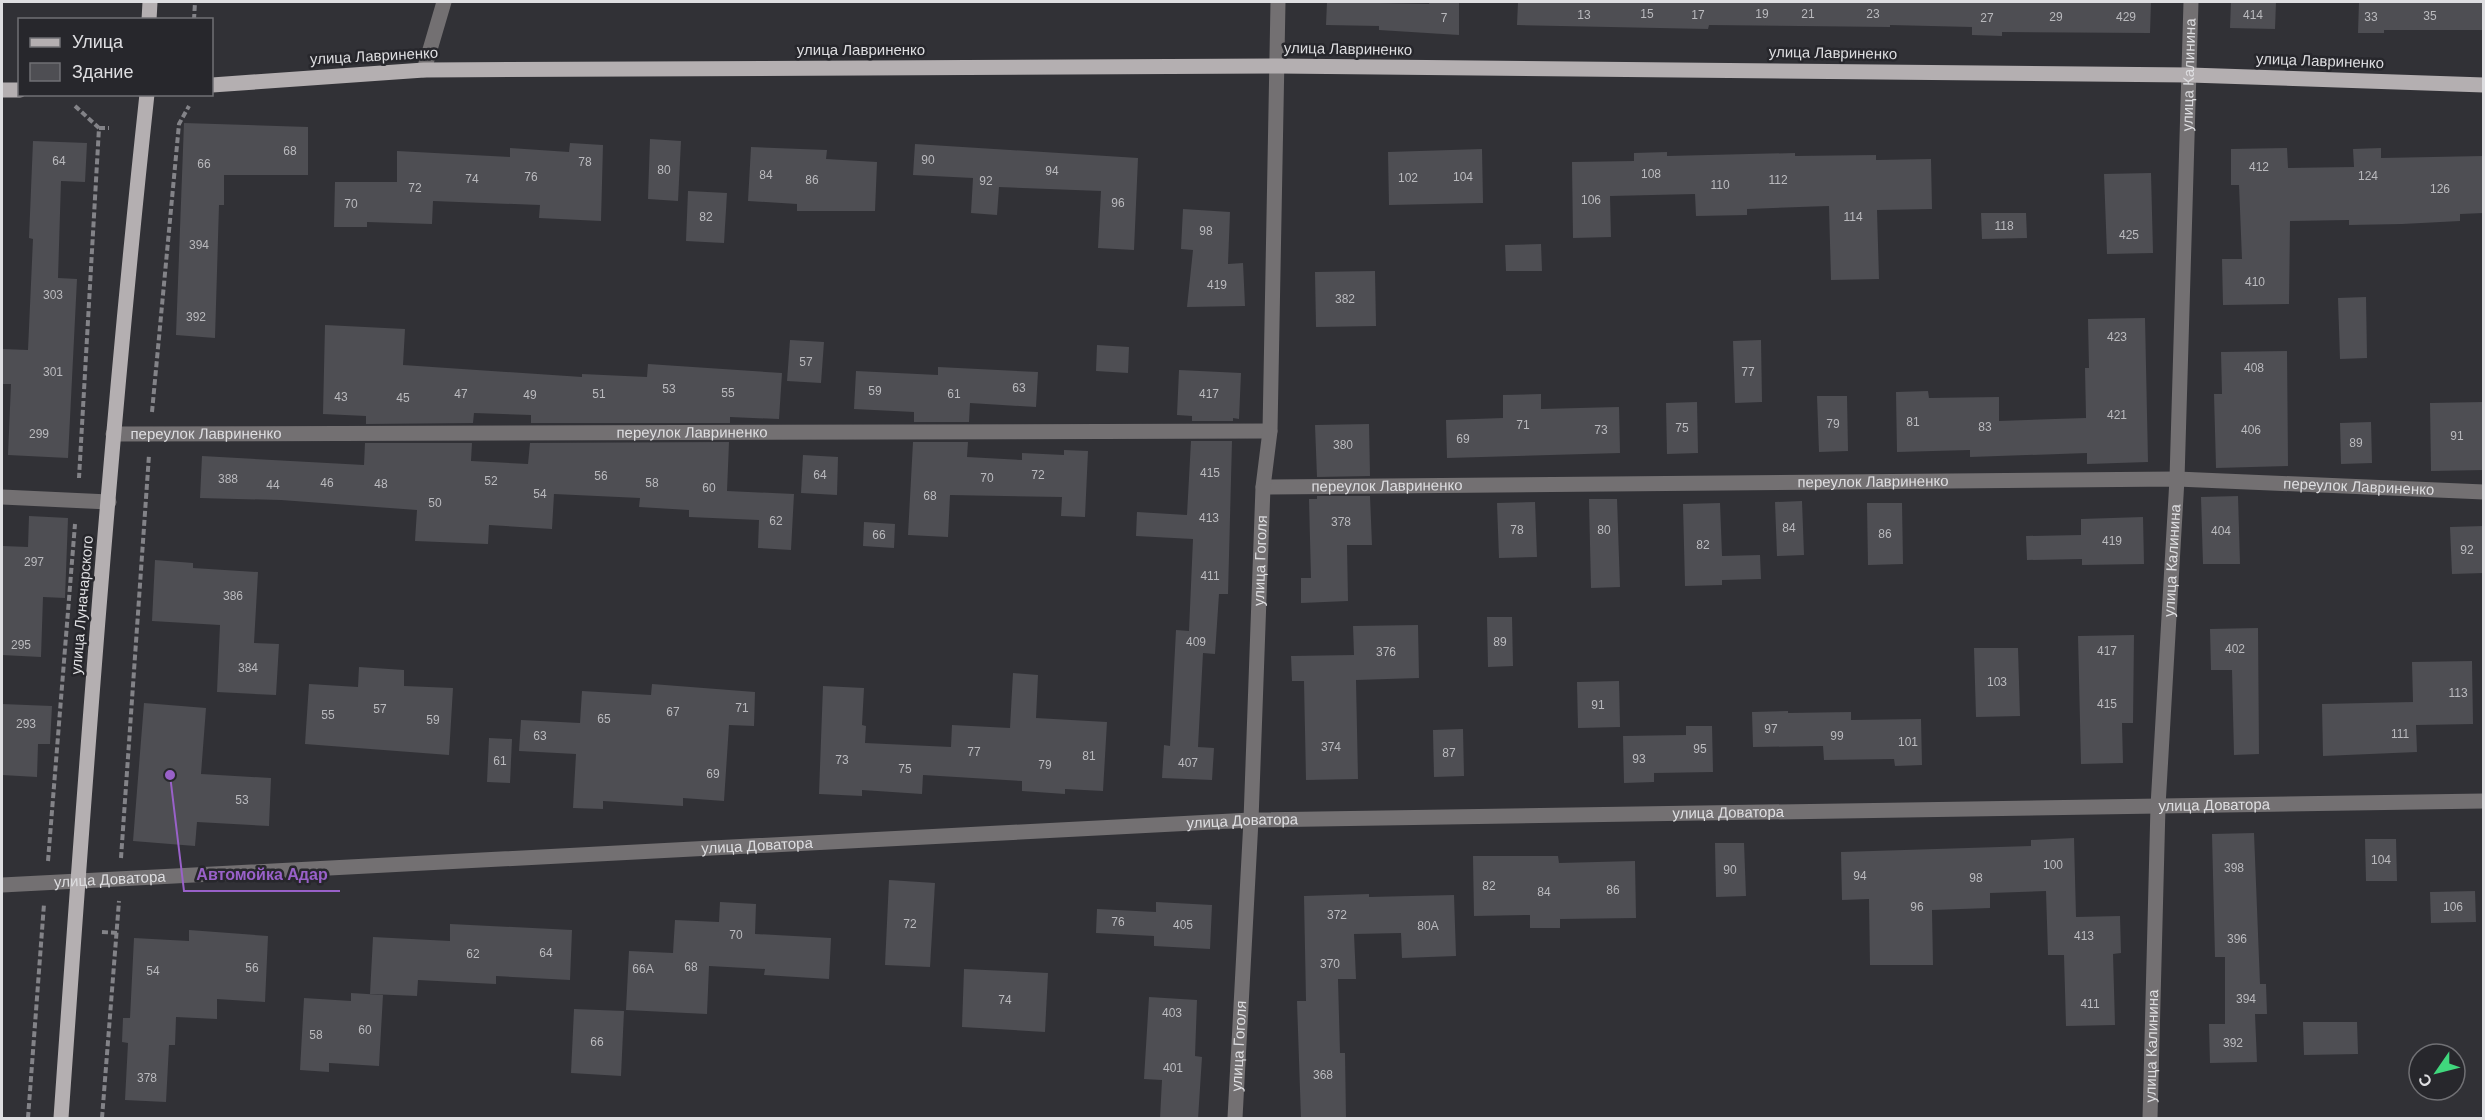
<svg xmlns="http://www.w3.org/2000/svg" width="2485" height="1120" font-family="Helvetica,sans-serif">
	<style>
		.building { fill: #4e4e53 }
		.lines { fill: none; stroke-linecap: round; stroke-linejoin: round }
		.path { stroke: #838388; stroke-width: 4; stroke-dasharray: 6 3; stroke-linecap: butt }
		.minor { stroke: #737072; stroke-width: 15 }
		.major { stroke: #b4afb1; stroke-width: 15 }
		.labels { text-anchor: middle; stroke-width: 5; stroke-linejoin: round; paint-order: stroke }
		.number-label { font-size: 12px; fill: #bababe }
		.street-label { font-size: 15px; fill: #dedee1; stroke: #27272c }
		.leader { fill: none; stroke: #9961c9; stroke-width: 2 }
		.callout-dot { fill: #9961c9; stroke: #27272c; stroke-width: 2 }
		.callout-label { font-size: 16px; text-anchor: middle; font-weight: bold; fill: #9961c9; stroke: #27272c; stroke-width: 5; stroke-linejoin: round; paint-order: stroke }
	</style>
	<rect width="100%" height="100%" fill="#313136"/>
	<g class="building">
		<polygon points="1327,2 1429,4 1430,2 1459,2 1459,35 1379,30 1379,26 1326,25"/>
		<polygon points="1518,2 2151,2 2150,33 2002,32 2002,36 1972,35 1972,27 1890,25 1890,27 1709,25 1708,29 1517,25"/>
		<polygon points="2231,2 2276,2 2275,29 2230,28"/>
		<polygon points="2359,2 2484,2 2484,30 2384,30 2384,33 2358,33"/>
		<polygon points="184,123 308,127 308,175 224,175 224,205 219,205 215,338 176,335"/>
		<polygon points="650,139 681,141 678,201 648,199"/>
		<polygon points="33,141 87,143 85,182 61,181 58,278 77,279 68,458 8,455 11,384 2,384 2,349 28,350 33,239 29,238"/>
		<polygon points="570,143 603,145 601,221 539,218 540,205 433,201 432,224 367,222 367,227 334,227 335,182 397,182 397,151 510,157 510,148 569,152"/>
		<polygon points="915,144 1138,158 1134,250 1098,248 1101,191 999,187 997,215 971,213 973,178 913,175"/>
		<polygon points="751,147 827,150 826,159 877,162 875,211 797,211 797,204 748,201"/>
		<polygon points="2287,148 2288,168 2354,167 2353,149 2381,148 2381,158 2484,156 2484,213 2460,214 2460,221 2402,224 2349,225 2349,220 2290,221 2289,304 2223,305 2222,259 2242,259 2239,185 2231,185 2231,149"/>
		<polygon points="1482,149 1483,203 1389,205 1388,152"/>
		<polygon points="1667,152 1667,156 1795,153 1795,156 1876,155 1876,160 1931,159 1932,209 1877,210 1879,279 1831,280 1829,206 1747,209 1747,215 1696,216 1695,194 1610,196 1611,237 1573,238 1572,162 1634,161 1634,153"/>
		<polygon points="2151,173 2153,253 2107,254 2104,174"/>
		<polygon points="688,191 727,193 724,243 686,241"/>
		<polygon points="1183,209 1230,212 1228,264 1243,263 1245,306 1187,307 1193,250 1181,249"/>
		<polygon points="1981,213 2026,213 2027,238 1982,239"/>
		<polygon points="1541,244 1542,271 1506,271 1505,245"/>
		<polygon points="1375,271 1376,326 1316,327 1315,272"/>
		<polygon points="2366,297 2367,358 2340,359 2338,298"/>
		<polygon points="2145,318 2148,462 2087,464 2087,453 1970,457 1970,450 1897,452 1896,392 1928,391 1929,398 1999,397 1999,421 2086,418 2085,368 2089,368 2088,319"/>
		<polygon points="325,325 405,329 403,365 582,377 582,374 647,377 648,364 782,373 779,419 730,417 730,423 531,423 531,415 474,413 473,423 366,424 366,416 323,414"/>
		<polygon points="790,340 824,342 821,383 787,381"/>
		<polygon points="1761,340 1762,402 1735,403 1733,341"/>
		<polygon points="1097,345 1129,347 1128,373 1096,371"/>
		<polygon points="2287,351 2288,466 2216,468 2214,394 2222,394 2221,352"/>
		<polygon points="938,367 1038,372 1036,407 970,403 969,422 914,422 914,412 854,409 856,371 938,375"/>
		<polygon points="1179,370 1241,373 1239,419 1233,418 1233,421 1192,421 1192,416 1177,415"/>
		<polygon points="1541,394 1541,409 1619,407 1620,453 1447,458 1446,420 1503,418 1503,395"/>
		<polygon points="1817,396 1847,396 1848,451 1819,452"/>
		<polygon points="1697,402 1698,453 1667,454 1666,403"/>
		<polygon points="2484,402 2484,470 2431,471 2430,403"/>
		<polygon points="2371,422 2372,463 2341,464 2340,423"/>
		<polygon points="1369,424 1370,476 1317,477 1315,425"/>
		<polygon points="1191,441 1232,441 1228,594 1219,594 1215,654 1203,653 1198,747 1214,748 1212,780 1162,778 1164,745 1170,746 1176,630 1189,631 1193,539 1136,536 1137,512 1187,515"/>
		<polygon points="729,442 727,491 794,494 791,550 758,548 759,520 689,517 689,510 639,507 640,498 554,494 552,529 489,525 488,544 415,541 417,510 281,500 200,498 202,456 364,465 365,443 472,443 471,461 528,464 530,443"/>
		<polygon points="913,442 968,442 967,457 1022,460 1022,453 1064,455 1064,450 1088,451 1085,517 1061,516 1062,497 950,495 948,537 908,535"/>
		<polygon points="803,455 838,457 837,495 801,493"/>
		<polygon points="1317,496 1370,496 1372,545 1347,545 1348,601 1301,603 1301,578 1311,578 1309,499 1317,499"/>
		<polygon points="2238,496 2240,564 2203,564 2201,497"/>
		<polygon points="1589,499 1617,499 1620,587 1591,588"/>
		<polygon points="1802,501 1804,555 1777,556 1775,502"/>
		<polygon points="1535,502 1537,557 1499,558 1497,503"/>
		<polygon points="1720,503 1722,556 1760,555 1761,579 1722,580 1722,585 1685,586 1683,504"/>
		<polygon points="1867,503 1902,503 1903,564 1868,565"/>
		<polygon points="29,516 68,518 65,598 43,597 41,657 2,655 3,546 28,547"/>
		<polygon points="2143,517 2144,564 2082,565 2082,559 2027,560 2026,536 2081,535 2081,519"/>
		<polygon points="864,522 895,524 894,548 863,546"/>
		<polygon points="2484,526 2484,573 2452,574 2450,527"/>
		<polygon points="155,560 193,563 193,568 258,572 254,643 279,644 276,695 217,692 220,625 152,621"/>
		<polygon points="1487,617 1512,617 1513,666 1488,667"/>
		<polygon points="1418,625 1419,678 1356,680 1358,779 1306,780 1304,681 1292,681 1291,656 1354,655 1353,626"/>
		<polygon points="2258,628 2259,754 2234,755 2232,670 2211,670 2210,629"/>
		<polygon points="2134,635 2133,723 2122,723 2123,763 2081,764 2078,636"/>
		<polygon points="1974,648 2018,648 2020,716 1976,717"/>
		<polygon points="2472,661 2473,724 2416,725 2417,752 2323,756 2322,704 2413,702 2412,662"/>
		<polygon points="359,667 404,670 404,686 453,688 449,755 305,744 309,684 358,687"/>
		<polygon points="1013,673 1038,675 1036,718 1107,722 1103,791 1065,789 1065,794 1022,791 1022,781 923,775 922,794 862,790 862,796 819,794 823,686 864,688 862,725 866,726 865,743 951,747 952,725 1010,728"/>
		<polygon points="1619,681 1620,727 1578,728 1577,682"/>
		<polygon points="652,684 755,692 754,726 729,725 724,801 683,798 683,806 603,801 603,809 573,808 576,754 519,751 521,720 580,723 582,691 651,695"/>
		<polygon points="144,703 206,708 201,774 271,778 269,826 197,822 195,846 133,841"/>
		<polygon points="2,704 52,706 50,744 38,744 37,777 2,775"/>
		<polygon points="1788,711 1788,713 1851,712 1851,720 1921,719 1922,765 1895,766 1894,759 1824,760 1823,746 1753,747 1752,712"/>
		<polygon points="1686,726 1712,726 1713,772 1654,773 1654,782 1624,783 1623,736 1686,735"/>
		<polygon points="1463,729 1464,776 1434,777 1433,730"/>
		<polygon points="489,738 512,739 510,783 487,782"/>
		<polygon points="2254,833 2260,984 2266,984 2267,1014 2255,1014 2257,1062 2210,1063 2209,1024 2225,1024 2225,957 2215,957 2212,834"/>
		<polygon points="2074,838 2076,917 2120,916 2121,953 2113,954 2115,1025 2066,1026 2064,955 2048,955 2046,891 1990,893 1990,908 1932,910 1933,965 1870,965 1869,899 1842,900 1841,852 2031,846 2031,840"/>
		<polygon points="2365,839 2396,839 2397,881 2366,881"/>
		<polygon points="1715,843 1744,843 1746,896 1716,897"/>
		<polygon points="1473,856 1558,856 1559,863 1635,861 1636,918 1560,919 1560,928 1530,928 1530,915 1474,916"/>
		<polygon points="889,880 935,883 930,967 885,965"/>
		<polygon points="2475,891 2476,922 2431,923 2430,892"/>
		<polygon points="1369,894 1369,897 1454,895 1456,956 1402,958 1401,933 1354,934 1356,979 1338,979 1340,1053 1345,1053 1346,1119 1301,1119 1297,1001 1306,1001 1304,896"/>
		<polygon points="720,902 756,904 755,934 831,938 829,979 764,975 765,969 709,966 707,1014 626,1010 629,951 673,953 675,920 719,922"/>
		<polygon points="1156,902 1212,905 1210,949 1154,946 1154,936 1096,933 1097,909 1156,912"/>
		<polygon points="450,924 572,930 570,980 496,976 496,984 418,980 417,996 370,994 373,937 450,941"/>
		<polygon points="189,930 268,936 265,1002 217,999 217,1019 176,1017 175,1045 169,1045 166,1102 125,1100 128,1043 122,1042 123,1018 130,1018 134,938 189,941"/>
		<polygon points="964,969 1048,973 1045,1032 962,1027"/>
		<polygon points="351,993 383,995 379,1066 329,1063 329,1072 300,1070 304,998 351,1001"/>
		<polygon points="1149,997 1197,1000 1195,1056 1202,1057 1198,1119 1160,1119 1162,1080 1144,1079"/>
		<polygon points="574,1009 624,1011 621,1076 571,1073"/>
		<polygon points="2303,1022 2357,1022 2358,1054 2304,1055"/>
	</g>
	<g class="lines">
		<g class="path">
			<polyline points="105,18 105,20"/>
			<polyline points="194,20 195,2"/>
			<polyline points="75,106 99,128 79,478"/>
			<polyline points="99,128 109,128"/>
			<polyline points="152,412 179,124 189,106"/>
			<polyline points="121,858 149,455"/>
			<polyline points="48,861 75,524"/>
			<polyline points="102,932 118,933"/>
			<polyline points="28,1118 44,904"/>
			<polyline points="102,1118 119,901"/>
		</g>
		<g class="minor">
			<polyline points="424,70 444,2"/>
			<path id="s1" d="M113,434L1270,431"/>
			<path id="s2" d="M1263,487L2177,479L2484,492"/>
			<polyline points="2,497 109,502"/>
			<path id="s3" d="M2,885L1251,820L2484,801"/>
			<path id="s4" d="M1235,1118L1251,820L1263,487L1270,431L1278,2"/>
			<path id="s5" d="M2150,1118L2158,806L2177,479L2191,2"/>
		</g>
		<g class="major">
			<polyline points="149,20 150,2"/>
			<polyline points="212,85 424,70 1278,66 2190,75 2484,85"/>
			<polyline points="2,90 20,90"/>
			<path d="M61,1118C85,777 110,435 147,94"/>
		</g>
	</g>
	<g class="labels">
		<g class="number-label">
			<text x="1647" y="18">15</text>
			<text x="1762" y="18">19</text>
			<text x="1808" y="18">21</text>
			<text x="1873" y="18">23</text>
			<text x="1584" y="19">13</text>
			<text x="1698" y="19">17</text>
			<text x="2253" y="19">414</text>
			<text x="2430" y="20">35</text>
			<text x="2056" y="21">29</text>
			<text x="2126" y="21">429</text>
			<text x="2371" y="21">33</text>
			<text x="1444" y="22">7</text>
			<text x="1987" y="22">27</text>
			<text x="290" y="155">68</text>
			<text x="928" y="164">90</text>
			<text x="59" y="165">64</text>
			<text x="585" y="166">78</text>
			<text x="204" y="168">66</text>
			<text x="2259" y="171">412</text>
			<text x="664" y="174">80</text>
			<text x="1052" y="175">94</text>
			<text x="1651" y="178">108</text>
			<text x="766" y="179">84</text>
			<text x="2368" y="180">124</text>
			<text x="531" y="181">76</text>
			<text x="1463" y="181">104</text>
			<text x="1408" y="182">102</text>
			<text x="472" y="183">74</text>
			<text x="812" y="184">86</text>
			<text x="1778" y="184">112</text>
			<text x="986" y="185">92</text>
			<text x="1720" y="189">110</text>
			<text x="415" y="192">72</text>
			<text x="2440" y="193">126</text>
			<text x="1591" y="204">106</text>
			<text x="1118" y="207">96</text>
			<text x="351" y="208">70</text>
			<text x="706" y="221">82</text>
			<text x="1853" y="221">114</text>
			<text x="2004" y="230">118</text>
			<text x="1206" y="235">98</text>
			<text x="2129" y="239">425</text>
			<text x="199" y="249">394</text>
			<text x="2255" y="286">410</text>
			<text x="1217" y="289">419</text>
			<text x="53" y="299">303</text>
			<text x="1345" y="303">382</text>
			<text x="196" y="321">392</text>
			<text x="2117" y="341">423</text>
			<text x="806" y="366">57</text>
			<text x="2254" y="372">408</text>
			<text x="53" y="376">301</text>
			<text x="1748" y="376">77</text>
			<text x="1019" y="392">63</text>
			<text x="669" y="393">53</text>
			<text x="875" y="395">59</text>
			<text x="728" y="397">55</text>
			<text x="461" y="398">47</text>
			<text x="599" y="398">51</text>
			<text x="954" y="398">61</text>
			<text x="1209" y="398">417</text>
			<text x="530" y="399">49</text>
			<text x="341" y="401">43</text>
			<text x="403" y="402">45</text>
			<text x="2117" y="419">421</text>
			<text x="1913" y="426">81</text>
			<text x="1833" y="428">79</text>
			<text x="1523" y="429">71</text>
			<text x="1985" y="431">83</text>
			<text x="1682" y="432">75</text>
			<text x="1601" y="434">73</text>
			<text x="2251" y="434">406</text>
			<text x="39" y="438">299</text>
			<text x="2457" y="440">91</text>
			<text x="1463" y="443">69</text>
			<text x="2356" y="447">89</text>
			<text x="1343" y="449">380</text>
			<text x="1210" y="477">415</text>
			<text x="820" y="479">64</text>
			<text x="1038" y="479">72</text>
			<text x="601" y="480">56</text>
			<text x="987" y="482">70</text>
			<text x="228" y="483">388</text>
			<text x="491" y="485">52</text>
			<text x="327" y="487">46</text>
			<text x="652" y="487">58</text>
			<text x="381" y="488">48</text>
			<text x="273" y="489">44</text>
			<text x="709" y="492">60</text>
			<text x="540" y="498">54</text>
			<text x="930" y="500">68</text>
			<text x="435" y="507">50</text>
			<text x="1209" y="522">413</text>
			<text x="776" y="525">62</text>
			<text x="1341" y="526">378</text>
			<text x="1789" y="532">84</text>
			<text x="1517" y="534">78</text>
			<text x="1604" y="534">80</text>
			<text x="2221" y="535">404</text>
			<text x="1885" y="538">86</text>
			<text x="879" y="539">66</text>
			<text x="2112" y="545">419</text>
			<text x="1703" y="549">82</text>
			<text x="2467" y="554">92</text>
			<text x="34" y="566">297</text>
			<text x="1210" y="580">411</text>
			<text x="233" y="600">386</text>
			<text x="1196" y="646">409</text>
			<text x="1500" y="646">89</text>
			<text x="21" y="649">295</text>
			<text x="2235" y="653">402</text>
			<text x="2107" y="655">417</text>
			<text x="1386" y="656">376</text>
			<text x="248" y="672">384</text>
			<text x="1997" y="686">103</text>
			<text x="2458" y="697">113</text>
			<text x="2107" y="708">415</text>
			<text x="1598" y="709">91</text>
			<text x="742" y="712">71</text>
			<text x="380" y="713">57</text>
			<text x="673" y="716">67</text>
			<text x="328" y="719">55</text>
			<text x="604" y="723">65</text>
			<text x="433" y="724">59</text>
			<text x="26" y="728">293</text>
			<text x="1771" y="733">97</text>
			<text x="2400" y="738">111</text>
			<text x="540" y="740">63</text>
			<text x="1837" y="740">99</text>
			<text x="1908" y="746">101</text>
			<text x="1331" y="751">374</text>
			<text x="1700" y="753">95</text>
			<text x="974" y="756">77</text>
			<text x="1449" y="757">87</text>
			<text x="1089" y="760">81</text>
			<text x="1639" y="763">93</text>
			<text x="842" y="764">73</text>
			<text x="500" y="765">61</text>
			<text x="1188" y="767">407</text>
			<text x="1045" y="769">79</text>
			<text x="905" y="773">75</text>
			<text x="713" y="778">69</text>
			<text x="242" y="804">53</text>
			<text x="2381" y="864">104</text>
			<text x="2053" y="869">100</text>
			<text x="2234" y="872">398</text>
			<text x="1730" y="874">90</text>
			<text x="1860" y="880">94</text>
			<text x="1976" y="882">98</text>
			<text x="1489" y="890">82</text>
			<text x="1613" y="894">86</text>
			<text x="1544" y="896">84</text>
			<text x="1917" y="911">96</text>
			<text x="2453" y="911">106</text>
			<text x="1337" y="919">372</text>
			<text x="1118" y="926">76</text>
			<text x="910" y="928">72</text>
			<text x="1183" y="929">405</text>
			<text x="1428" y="930">80А</text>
			<text x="736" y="939">70</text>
			<text x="2084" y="940">413</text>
			<text x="2237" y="943">396</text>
			<text x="546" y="957">64</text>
			<text x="473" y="958">62</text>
			<text x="1330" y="968">370</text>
			<text x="691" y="971">68</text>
			<text x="252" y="972">56</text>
			<text x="643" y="973">66А</text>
			<text x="153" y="975">54</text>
			<text x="2246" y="1003">394</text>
			<text x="1005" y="1004">74</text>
			<text x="2090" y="1008">411</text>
			<text x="1172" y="1017">403</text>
			<text x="365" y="1034">60</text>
			<text x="316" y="1039">58</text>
			<text x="597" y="1046">66</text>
			<text x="2233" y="1047">392</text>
			<text x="1173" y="1072">401</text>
			<text x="1323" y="1079">368</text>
			<text x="147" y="1082">378</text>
		</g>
		<g class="street-label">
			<text transform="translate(1348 49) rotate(1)" y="5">улица Лавриненко</text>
			<text x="861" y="55">улица Лавриненко</text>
			<text transform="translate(1833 53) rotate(1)" y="5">улица Лавриненко</text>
			<text transform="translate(374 56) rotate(-3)" y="5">улица Лавриненко</text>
			<text transform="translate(2320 61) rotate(2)" y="5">улица Лавриненко</text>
			<text dy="5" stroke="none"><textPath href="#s5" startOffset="1044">улица Калинина</textPath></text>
			<text dy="5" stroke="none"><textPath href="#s1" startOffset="579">переулок Лавриненко</textPath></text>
			<text dy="5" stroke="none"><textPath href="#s1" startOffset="93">переулок Лавриненко</textPath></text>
			<text dy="5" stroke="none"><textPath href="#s2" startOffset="610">переулок Лавриненко</textPath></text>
			<text dy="5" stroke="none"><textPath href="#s2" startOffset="124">переулок Лавриненко</textPath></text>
			<text dy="5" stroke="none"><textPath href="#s2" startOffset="1096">переулок Лавриненко</textPath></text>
			<text dy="5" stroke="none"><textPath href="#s4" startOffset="558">улица Гоголя</textPath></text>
			<text dy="5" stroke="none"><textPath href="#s5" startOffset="558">улица Калинина</textPath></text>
			<text transform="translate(82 605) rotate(-85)" y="5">улица Луначарского</text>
			<text dy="5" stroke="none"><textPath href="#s3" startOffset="2214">улица Доватора</textPath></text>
			<text dy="5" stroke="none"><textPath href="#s3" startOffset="1728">улица Доватора</textPath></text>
			<text dy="5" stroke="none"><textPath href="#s3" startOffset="1242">улица Доватора</textPath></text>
			<text dy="5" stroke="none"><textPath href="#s3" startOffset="756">улица Доватора</textPath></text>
			<text dy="5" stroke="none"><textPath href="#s3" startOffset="108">улица Доватора</textPath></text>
			<text dy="5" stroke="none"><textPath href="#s4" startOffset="72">улица Гоголя</textPath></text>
			<text dy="5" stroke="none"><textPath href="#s5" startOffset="72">улица Калинина</textPath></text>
		</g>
	</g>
	<path class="leader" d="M170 775L184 891H340"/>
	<circle class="callout-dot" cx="170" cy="775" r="6"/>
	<g class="callout-label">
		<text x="262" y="880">Автомойка Адар</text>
	</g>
	<rect width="2485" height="1120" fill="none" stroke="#dedee1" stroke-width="6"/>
	<rect x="18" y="18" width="195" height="78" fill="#27272c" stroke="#707074" stroke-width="1.5"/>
	<rect x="30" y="38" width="30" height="9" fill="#b4afb1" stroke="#707074" stroke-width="1.5"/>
	<text x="72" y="48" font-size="18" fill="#dedee1">Улица</text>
	<rect x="30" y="63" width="30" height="18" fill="#4e4e53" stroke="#707074" stroke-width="1.5"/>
	<text x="72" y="78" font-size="18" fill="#dedee1">Здание</text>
	<g transform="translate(2437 1072) rotate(235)"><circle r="28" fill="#27272c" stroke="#707074" stroke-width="1.5"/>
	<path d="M0-4.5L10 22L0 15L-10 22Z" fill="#40d77d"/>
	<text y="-9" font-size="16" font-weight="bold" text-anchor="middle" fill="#dedee1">С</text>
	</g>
</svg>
